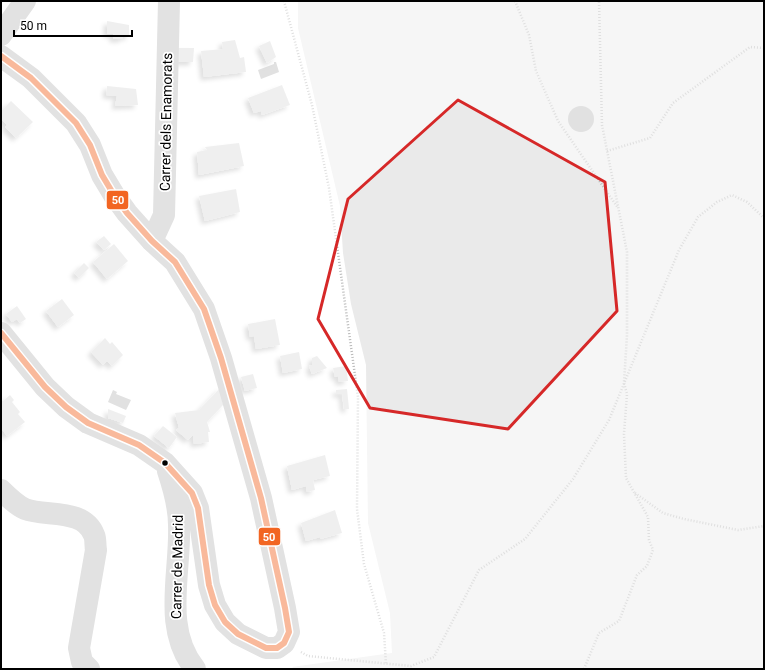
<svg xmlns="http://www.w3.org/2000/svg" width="765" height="670" font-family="Roboto,sans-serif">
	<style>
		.green { fill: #eaeaea }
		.water { fill: #bcbcbc }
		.building { fill: #dcdcdc; filter: url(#shadow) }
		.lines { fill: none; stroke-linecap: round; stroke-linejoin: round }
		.path { stroke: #b8b8b8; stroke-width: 2.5; stroke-dasharray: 1 2; stroke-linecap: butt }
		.minor { stroke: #bebebe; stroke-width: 22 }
		.bus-1-casing { stroke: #fff; stroke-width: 9 }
		.bus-1 { stroke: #f26522; stroke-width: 6 }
		.marked { fill: none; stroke: #d62828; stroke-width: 3; stroke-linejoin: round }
		.bus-dot { fill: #000; stroke: #fff; stroke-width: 1.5 }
		.labels { text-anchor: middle; stroke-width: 3.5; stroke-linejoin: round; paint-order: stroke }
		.street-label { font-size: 14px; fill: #000; stroke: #fff }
		.line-badge { stroke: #fff; stroke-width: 1.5 }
		.badge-label { font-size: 11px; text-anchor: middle; font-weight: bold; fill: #fff }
	</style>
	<defs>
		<filter id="shadow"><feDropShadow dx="-3.5" dy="3.5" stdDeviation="2" flood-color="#0004"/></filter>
	</defs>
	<rect width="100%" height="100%" fill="#fff"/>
	<polygon class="green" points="298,1 764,1 764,669 295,669 292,667 392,653 390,613 368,523 366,365 351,304 343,253 340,206 298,28"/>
	<g class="water">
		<polygon points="274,62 276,62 279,72 261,79 258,70 274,64"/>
		<circle cx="581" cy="119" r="13"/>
		<polygon points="113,390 117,392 116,394 131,400 126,410 108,402"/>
	</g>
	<g class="building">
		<polygon points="107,21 129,25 129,37 123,36 123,39 113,39 113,34 107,34"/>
		<polygon points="235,40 240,58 244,57 246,72 204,77 201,51 223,49 222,42"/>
		<polygon points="270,41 276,57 267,63 259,46"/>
		<polygon points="178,48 194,48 193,62 178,62"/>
		<polygon points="282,85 290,105 262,115 261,111 254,113 248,98"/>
		<polygon points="107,86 136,89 138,105 115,106 117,96 106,95"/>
		<polygon points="11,101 33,122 16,138 5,127 7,125 1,119 1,111"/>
		<polygon points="239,143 244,166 199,175 197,152 207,150 205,147"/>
		<polygon points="236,189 240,212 205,221 199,196"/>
		<polygon points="104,236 111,244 104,250 96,242"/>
		<polygon points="114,244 128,261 107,279 93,262"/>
		<polygon points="84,263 89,268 79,278 74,273"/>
		<polygon points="62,299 74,315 58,327 46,311"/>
		<polygon points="17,306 26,319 20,323 17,319 12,322 6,314"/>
		<polygon points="275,319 280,345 256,349 254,336 250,337 248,324"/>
		<polygon points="105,338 110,344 112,342 123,355 112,366 107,361 103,365 91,352"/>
		<polygon points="299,352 302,369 283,373 280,356"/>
		<polygon points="317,356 327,368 312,374 309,366 312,365 312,358"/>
		<polygon points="346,366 348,381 339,382 338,376 335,377 333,368"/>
		<polygon points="253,374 257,388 245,391 241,377"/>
		<polygon points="221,387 223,405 207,422 210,432 208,432 209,442 194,444 193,435 188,440 176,430 179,428 175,413 199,410"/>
		<polygon points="347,389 349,409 344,409 342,394 336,394 336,390"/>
		<polygon points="10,395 14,400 12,402 20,412 18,414 25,422 7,436 1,428 1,399 3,401"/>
		<polygon points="108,409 126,416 123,423 108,418"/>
		<polygon points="163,426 177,437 169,448 154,436"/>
		<polygon points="325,455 330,476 313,480 315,490 307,492 306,486 292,490 287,466"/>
		<polygon points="335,510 342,533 320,539 320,537 306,541 301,523"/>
	</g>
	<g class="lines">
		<g class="path">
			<polyline points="284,1 312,105 329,188 358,397 357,509 364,564 384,633 386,664"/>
			<polyline points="515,1 529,35 536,71 558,121 618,208"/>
			<polyline points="607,151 650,138 673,103 750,47 764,48"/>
			<polyline points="635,493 663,513 684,519 738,530 764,526"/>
			<polyline points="301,652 308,656 411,666 434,657 479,570 525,539 573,479 609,420 679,250 698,217 717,202 732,195 747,202 764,218"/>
			<polyline points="584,669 599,633 619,621 637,575 647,566 653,550 649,540 648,517 626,478 624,434 627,394 624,383 627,335 627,252 602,125 599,1"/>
		</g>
		<g class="minor">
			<polyline points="1,35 25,1"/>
			<polyline points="1,56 31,78 76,123 90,145 102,175 114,195 127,213 152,241 175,262 204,309 221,358 261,498 285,608 289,632 284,643 277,648 266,648 238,634 225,622 215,605 209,585 198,508 192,493 165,463 139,445 88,423 66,407 45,387 1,333"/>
			<polyline points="152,241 164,215 169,1"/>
			<path d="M168,471C174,489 179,506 179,525C181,573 162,628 195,669"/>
			<path d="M1,490C8,497 16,505 25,509C46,517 84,508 94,535C96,539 95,545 96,550L79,648L82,662L89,669"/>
		</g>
		<defs>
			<polyline id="bus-1" points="1,56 31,78 76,123 90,145 102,175 114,195 127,213 152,241 175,262 204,309 221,358 261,498 285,608 289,632 284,643 277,648 266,648 238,634 225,622 215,605 209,585 198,508 192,493 165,463 139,445 88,423 66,407 45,387 1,333"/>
		</defs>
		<use href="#bus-1" class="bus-1-casing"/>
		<use href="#bus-1" class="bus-1"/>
	</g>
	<path d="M0 0H765V670H0ZM458,100L605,182L617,311L508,429L370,408L318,319L348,199Z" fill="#fff" fill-opacity=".55" fill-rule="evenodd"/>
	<path class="marked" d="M458,100L605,182L617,311L508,429L370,408L318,319L348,199Z"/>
	<circle class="bus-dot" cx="165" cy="463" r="3.5"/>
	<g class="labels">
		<g class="street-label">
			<text transform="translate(166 122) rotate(-89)" y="5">Carrer dels Enamorats</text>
			<text transform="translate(177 567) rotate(-89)" y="5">Carrer de Madrid</text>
		</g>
	</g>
	<g class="line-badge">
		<rect x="106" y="190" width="23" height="20" rx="4" fill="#f26522"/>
		<rect x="258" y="527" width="23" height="19" rx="4" fill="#f26522"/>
	</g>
	<g class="badge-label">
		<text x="118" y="204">50</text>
		<text x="269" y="541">50</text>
	</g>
	<rect width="765" height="670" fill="none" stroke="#000000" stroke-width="4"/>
	<path d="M14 30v6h118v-6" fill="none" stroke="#000000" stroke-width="2"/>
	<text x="20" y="30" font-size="12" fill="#000000" stroke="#ffffff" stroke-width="3" paint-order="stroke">50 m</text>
</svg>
